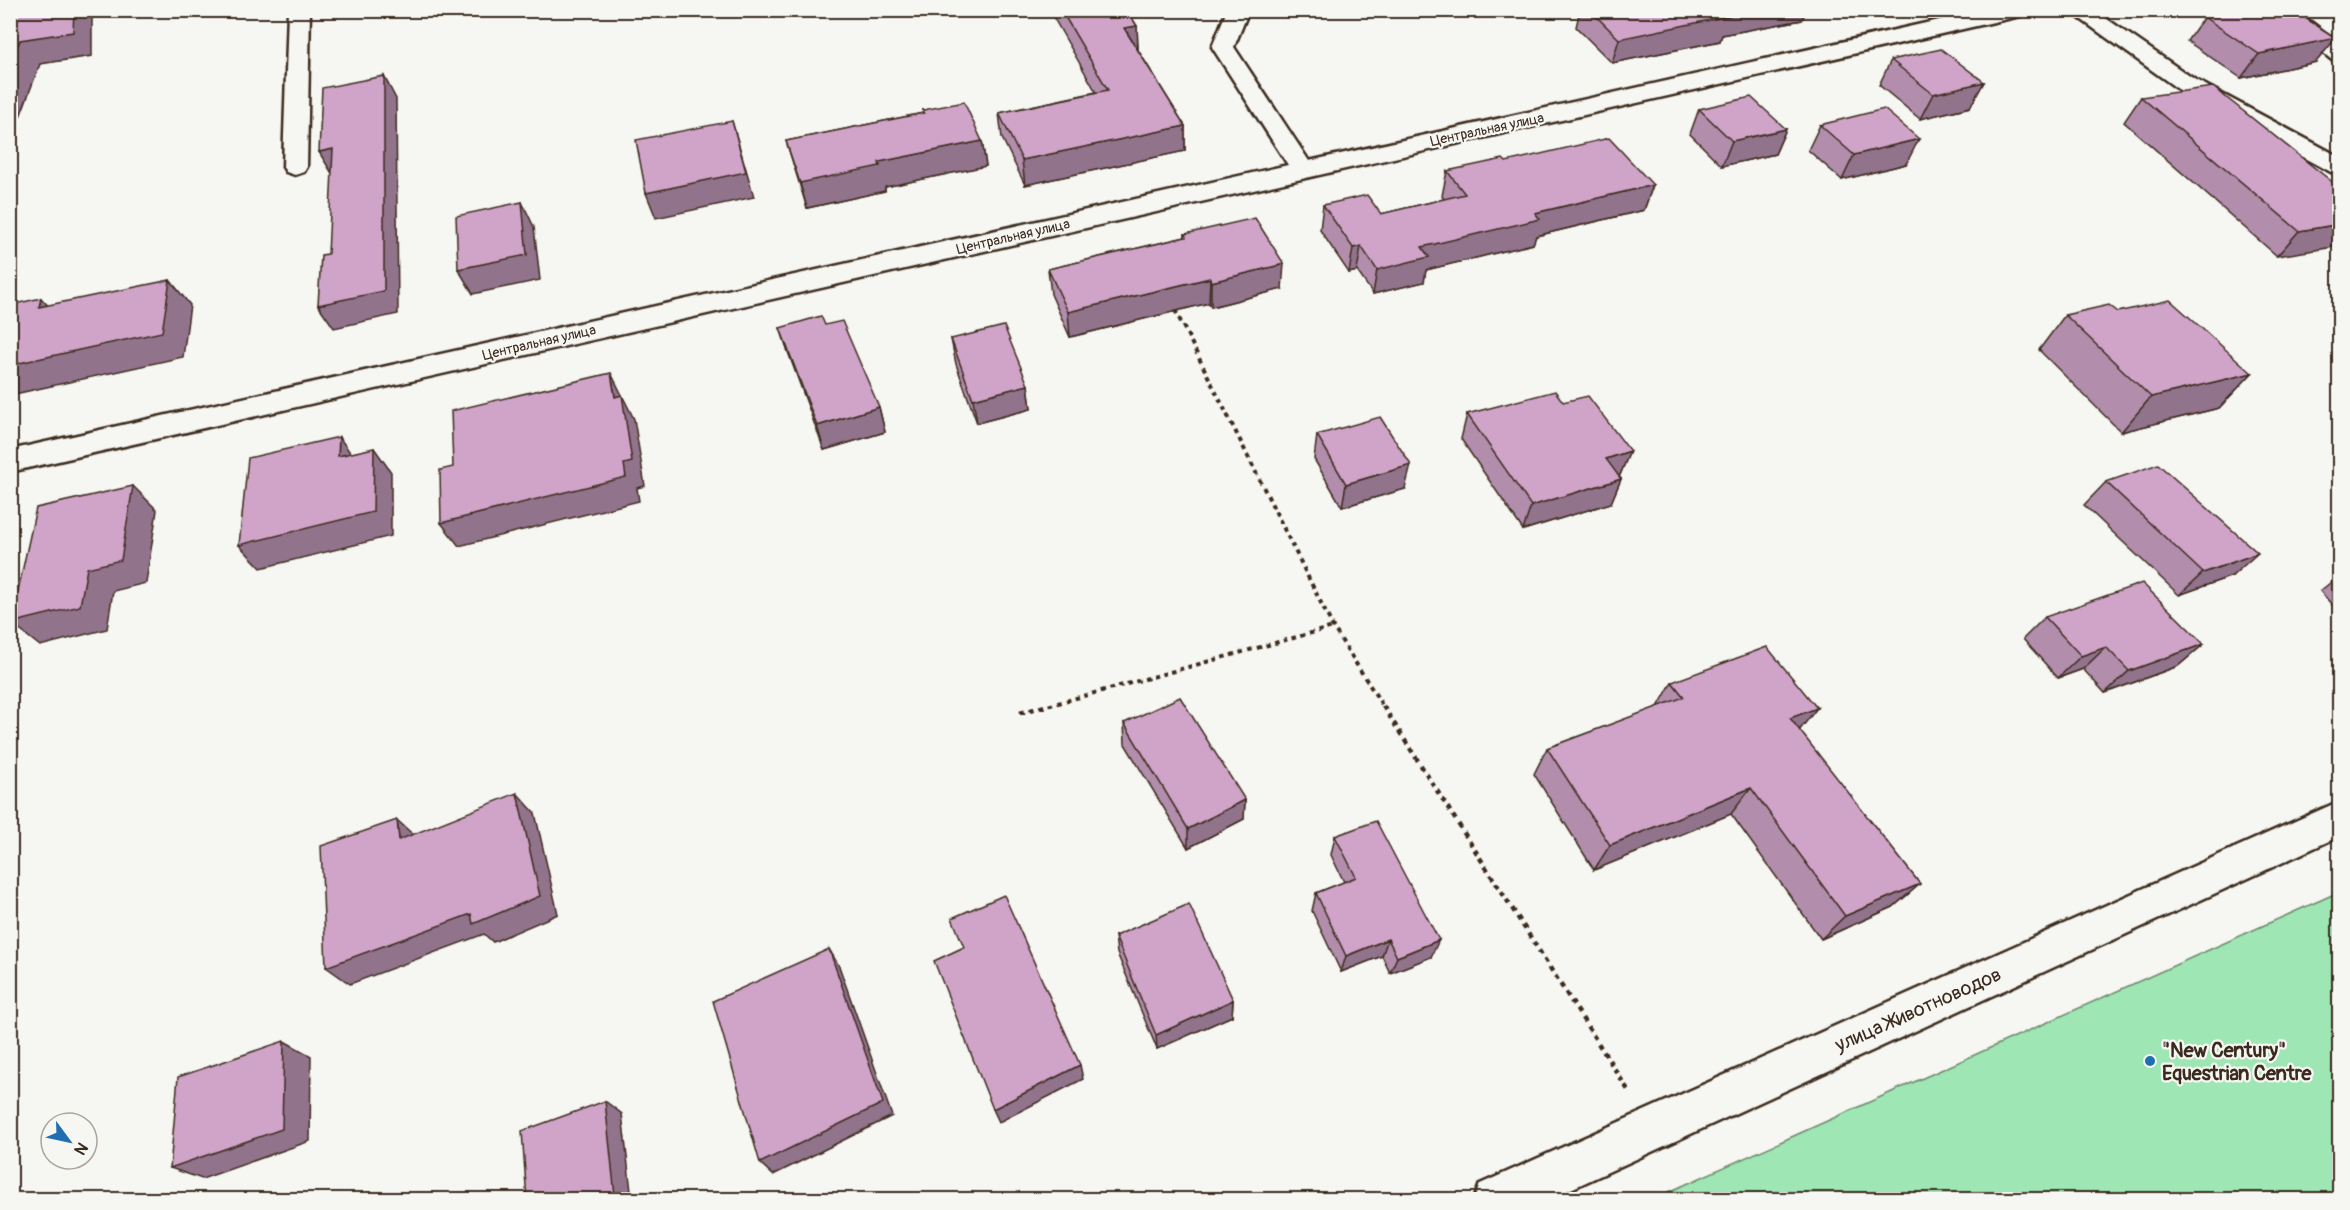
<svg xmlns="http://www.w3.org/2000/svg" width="2350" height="1210" font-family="Pangolin,sans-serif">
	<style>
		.green { fill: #9ee6b4; stroke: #6c8869; stroke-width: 1.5 }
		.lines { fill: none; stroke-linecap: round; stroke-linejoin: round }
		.minor-casing { stroke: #3b2a1e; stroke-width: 5 }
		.path-far2 { stroke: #3b2a1e; stroke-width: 3; stroke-dasharray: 3 3; stroke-linecap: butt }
		.path-far1 { stroke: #3b2a1e; stroke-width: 4; stroke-dasharray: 4.5 4.5; stroke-linecap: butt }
		.path { stroke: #3b2a1e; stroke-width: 4.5; stroke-dasharray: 5 5; stroke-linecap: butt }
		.minor { fill: #f6f6f2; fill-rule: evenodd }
		.wall { fill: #b38dac; stroke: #3b2a1e; stroke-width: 1.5 }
		.shaded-wall { fill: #92738c; stroke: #3b2a1e; stroke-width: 1.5 }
		.building { fill: #d0a4c8; stroke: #3b2a1e; stroke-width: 1.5 }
		.poi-dot { fill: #1f6fb2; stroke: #f6f6f2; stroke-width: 2 }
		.labels { text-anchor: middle; stroke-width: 4.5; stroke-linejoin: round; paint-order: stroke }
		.far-street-label { font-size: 14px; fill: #3b2a1e; stroke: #f6f6f2 }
		.near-street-label { font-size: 20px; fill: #3b2a1e; stroke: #f6f6f2 }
		.near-poi-label { font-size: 20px; font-weight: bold; fill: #3b2a1e; stroke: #f6f6f2; text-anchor: start }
	</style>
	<rect width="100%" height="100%" fill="#f6f6f2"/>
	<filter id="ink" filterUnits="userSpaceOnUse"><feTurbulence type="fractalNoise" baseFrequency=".0167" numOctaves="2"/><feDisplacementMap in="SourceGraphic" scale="12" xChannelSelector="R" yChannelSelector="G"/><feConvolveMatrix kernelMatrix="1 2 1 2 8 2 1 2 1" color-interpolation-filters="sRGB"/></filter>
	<g filter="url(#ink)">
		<polygon class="green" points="2339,892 2339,1199 1653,1199 2269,923"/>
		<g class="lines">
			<defs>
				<g id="minor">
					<polygon points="288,10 310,10 307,167 304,172 295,175 286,172 283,167"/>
					<polygon points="1227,10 1249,10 1234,47 1309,161 1984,10 2027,10 2024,15 2016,17 10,472 10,450 1288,165 1212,47"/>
					<polygon points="2068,10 2094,10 2194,79 2340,157 2340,174 2331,172 2178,89"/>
					<polygon points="2269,10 2295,10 2340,44 2340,62 2332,60"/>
					<polygon points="2340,801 2340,836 1547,1200 1474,1200 1480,1184"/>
				</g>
			</defs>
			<use href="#minor" class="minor-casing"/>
			<polyline class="path-far2" points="1174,309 1175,312"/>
			<g class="path-far1">
				<polyline points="1175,310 1333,627 1384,708"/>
				<polyline points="1040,708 1333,627"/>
			</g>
			<g class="path">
				<polyline points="1383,706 1628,1090"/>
				<polyline points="1020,713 1045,706"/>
			</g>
			<use href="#minor" class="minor"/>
		</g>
		<g class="wall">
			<polygon points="1051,10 1127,10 1137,26 1138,50 1185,126 1185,151 1025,185 1002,138 999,113 1096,92 1052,15"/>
			<polygon points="1580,10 1806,10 1802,20 1722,35 1720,41 1612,63 1576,27"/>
			<polygon points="2204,17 2316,62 2241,78 2187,41"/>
			<polygon points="1891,60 1984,82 1970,107 1920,119 1879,85"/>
			<polygon points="2141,97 2340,188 2277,256 2124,122"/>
			<polygon points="1699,109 1786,129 1775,154 1722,166 1690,134"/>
			<polygon points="923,110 982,141 986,166 885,187 885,191 807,208 786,141 923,113"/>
			<polygon points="1820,125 1906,164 1842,180 1808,150"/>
			<polygon points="1506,162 1653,185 1644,210 1536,236 1533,244 1426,270 1424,282 1373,294 1357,271 1349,273 1320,230 1323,205 1381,214 1444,199 1442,196 1447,171"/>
			<polygon points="1185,234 1282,289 1211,307 1209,303 1070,337 1051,294 1048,269 1185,237"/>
			<polygon points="2118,312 2252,373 2219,408 2121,432 2039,350 2065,315"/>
			<polygon points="825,325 879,407 885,432 824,450 788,352 780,328"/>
			<polygon points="951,339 1028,385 1031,409 977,423 956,364"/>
			<polygon points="1467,414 1630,451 1620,475 1619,476 1621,479 1611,503 1523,530 1461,439"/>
			<polygon points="1317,435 1405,489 1342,507 1314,459"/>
			<polygon points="2106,482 2232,576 2179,595 2084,505"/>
			<polygon points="2340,575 2340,614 2320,591"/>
			<polygon points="2045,617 2204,644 2178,666 2105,693 2083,669 2058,678 2023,639"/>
			<polygon points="1672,682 1799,731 1920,884 1893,907 1821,939 1731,814 1594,870 1534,774 1547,748 1658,707"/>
			<polygon points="1124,723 1245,800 1244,819 1188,848 1125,744"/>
			<polygon points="1335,836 1431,957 1390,973 1382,956 1341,972 1312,911 1316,893 1344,882 1331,855"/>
			<polygon points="1115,936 1233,1000 1232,1016 1157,1049 1117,953"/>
		</g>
		<g class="shaded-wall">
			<polygon points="74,10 92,10 92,56 40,64 10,143 10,65 20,40"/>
			<polygon points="1732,10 1806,10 1802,20 1722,35 1720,41 1612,63 1619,39"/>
			<polygon points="1137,26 1138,50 1124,28"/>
			<polygon points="2336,38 2316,62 2241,78 2259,54"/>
			<polygon points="384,76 396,99 398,314 334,328 318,305"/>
			<polygon points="1984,82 1970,107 1920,119 1933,94"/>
			<polygon points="732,121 754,197 656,218 646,193"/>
			<polygon points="1185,126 1185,151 1025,185 1022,160"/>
			<polygon points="1786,129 1775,154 1722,166 1732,141"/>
			<polygon points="1919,139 1906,164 1842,180 1854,155"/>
			<polygon points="982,141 986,166 885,187 885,191 807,208 800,183 879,162"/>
			<polygon points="333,149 333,175 319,152"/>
			<polygon points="1653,185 1644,210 1536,236 1533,244 1426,270 1424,282 1373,294 1377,270 1422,247 1535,213"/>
			<polygon points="522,202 534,227 540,280 473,294 458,269"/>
			<polygon points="2340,224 2340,246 2277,256 2299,231"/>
			<polygon points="1361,246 1357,271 1349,273 1353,248"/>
			<polygon points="1284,264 1282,289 1211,307 1211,282"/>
			<polygon points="1210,278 1209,303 1070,337 1068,312"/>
			<polygon points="170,280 190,305 183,357 10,395 10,365"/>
			<polygon points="41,298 64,323 39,307"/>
			<polygon points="611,373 634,419 645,486 637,488 639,501 459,546 441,523 615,397"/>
			<polygon points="2252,373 2219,408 2121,432 2151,397"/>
			<polygon points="1028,385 1031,409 977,423 973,399"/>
			<polygon points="879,407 885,432 824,450 817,426"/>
			<polygon points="339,437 357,462 338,456"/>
			<polygon points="374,448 391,472 391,536 261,568 239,545"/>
			<polygon points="1630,451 1620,475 1596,483 1606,459"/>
			<polygon points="1411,465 1405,489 1342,507 1346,484"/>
			<polygon points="1621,479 1611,503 1523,530 1531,506"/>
			<polygon points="133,486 157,510 146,583 113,591 107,629 40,646 11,623 87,568"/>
			<polygon points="2258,553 2232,576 2179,595 2203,573"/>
			<polygon points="2204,644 2178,666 2105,693 2129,671"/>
			<polygon points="2106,647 2083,669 2058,678 2081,656"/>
			<polygon points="1817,708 1795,736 1790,718"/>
			<polygon points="1751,788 1731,814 1594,870 1610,845"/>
			<polygon points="517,793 535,813 558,914 493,942 484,934 350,984 326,967"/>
			<polygon points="1245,800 1244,819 1188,848 1188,829"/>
			<polygon points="397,820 418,839 399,840"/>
			<polygon points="1920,884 1893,907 1821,939 1845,916"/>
			<polygon points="1388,939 1382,956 1341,972 1346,956"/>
			<polygon points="1439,940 1431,957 1390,973 1397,957"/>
			<polygon points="829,949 839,966 892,1116 773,1175 760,1163"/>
			<polygon points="1233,1000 1232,1016 1157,1049 1156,1035"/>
			<polygon points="284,1041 311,1056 310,1141 202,1179 170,1168"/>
			<polygon points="1080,1065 1083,1079 999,1122 993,1109"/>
			<polygon points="605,1101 622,1114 632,1200 605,1200"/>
		</g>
		<g class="building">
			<polygon points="10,10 74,10 73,32 20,40 10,65"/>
			<polygon points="1061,10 1127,10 1137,26 1124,28 1185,126 1022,160 999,113 1108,90"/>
			<polygon points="1590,10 1732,10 1724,12 1729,16 1619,39"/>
			<polygon points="2235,10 2293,10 2336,38 2259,54 2204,17"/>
			<polygon points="1941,49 1984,82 1933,94 1891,60"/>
			<polygon points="384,76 384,291 318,305 321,255 328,254 333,149 319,152 322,88"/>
			<polygon points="2213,87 2340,188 2340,224 2299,231 2141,97"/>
			<polygon points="1751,97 1786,129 1732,141 1699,109"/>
			<polygon points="964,102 982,141 879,162 880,166 800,183 786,141 924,113 923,110"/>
			<polygon points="1884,109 1919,139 1854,155 1820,125"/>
			<polygon points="732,121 746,172 646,193 636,140"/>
			<polygon points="1609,138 1653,185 1535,213 1540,219 1422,247 1429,257 1377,270 1361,246 1353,248 1323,205 1367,195 1381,214 1465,194 1447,171 1503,159 1506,162"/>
			<polygon points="522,202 527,255 458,269 456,216"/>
			<polygon points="1255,218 1284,264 1211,282 1210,278 1068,312 1048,269 1186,237 1185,234"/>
			<polygon points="170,280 162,332 10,365 10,305 41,298 39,307"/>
			<polygon points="2170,300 2252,373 2151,397 2065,315 2109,305 2118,312"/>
			<polygon points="821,316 825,325 842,321 879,407 817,426 780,328"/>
			<polygon points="1004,326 1028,385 973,399 951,339"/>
			<polygon points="611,373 615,397 622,395 632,462 624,464 626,477 441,523 440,470 453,467 451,411"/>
			<polygon points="1555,391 1563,402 1588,396 1630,451 1606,459 1621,479 1531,506 1467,414"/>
			<polygon points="1380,417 1411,465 1346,484 1317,435"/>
			<polygon points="339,437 338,456 374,448 373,512 239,545 248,458"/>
			<polygon points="2158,464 2258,553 2203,573 2106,482"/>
			<polygon points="133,486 121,560 87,568 80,606 11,623 36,508"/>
			<polygon points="2142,583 2204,644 2129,671 2106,647 2081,656 2045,617"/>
			<polygon points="1767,647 1817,708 1790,718 1920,884 1845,916 1751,788 1610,845 1547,748 1684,697 1672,682"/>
			<polygon points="1180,697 1245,800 1188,829 1124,723"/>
			<polygon points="517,793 540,896 473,924 471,914 326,967 321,846 397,820 399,840"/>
			<polygon points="1376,821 1439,940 1397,957 1388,939 1346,956 1316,893 1356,877 1335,836"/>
			<polygon points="1004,895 1080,1065 993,1109 934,961 964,947 952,918"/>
			<polygon points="1189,904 1233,1000 1156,1035 1115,936"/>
			<polygon points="829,949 883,1103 760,1163 713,1001"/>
			<polygon points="284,1041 282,1129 170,1168 178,1077"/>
			<polygon points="605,1101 615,1196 605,1200 527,1200 522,1131"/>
		</g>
	</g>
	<circle class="poi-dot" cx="2150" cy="1061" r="6"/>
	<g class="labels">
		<g class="far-street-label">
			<text transform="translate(1487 129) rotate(-12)" y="5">Центральная улица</text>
			<text transform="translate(1013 236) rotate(-13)" y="5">Центральная улица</text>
			<text transform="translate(539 342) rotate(-13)" y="5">Центральная улица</text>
		</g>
		<g class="near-street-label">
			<text transform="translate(1918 1009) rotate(-24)" y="7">улица Животноводов</text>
		</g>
		<g class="near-poi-label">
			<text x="2162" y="1057">"New Century"<tspan x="2162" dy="23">Equestrian Centre</tspan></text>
		</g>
	</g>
	<rect width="2350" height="1210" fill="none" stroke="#f6f6f2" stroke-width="36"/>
	<rect x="18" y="18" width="2314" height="1174" fill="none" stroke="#3b2a1e" stroke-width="2" filter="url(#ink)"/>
	<g transform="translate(69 1141) rotate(123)"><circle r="28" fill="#f6f6f2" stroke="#aba49d" stroke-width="1.5"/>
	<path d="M0-4.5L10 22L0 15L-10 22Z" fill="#1f6fb2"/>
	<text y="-9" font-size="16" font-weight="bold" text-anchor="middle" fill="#3b2a1e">N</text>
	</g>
</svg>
